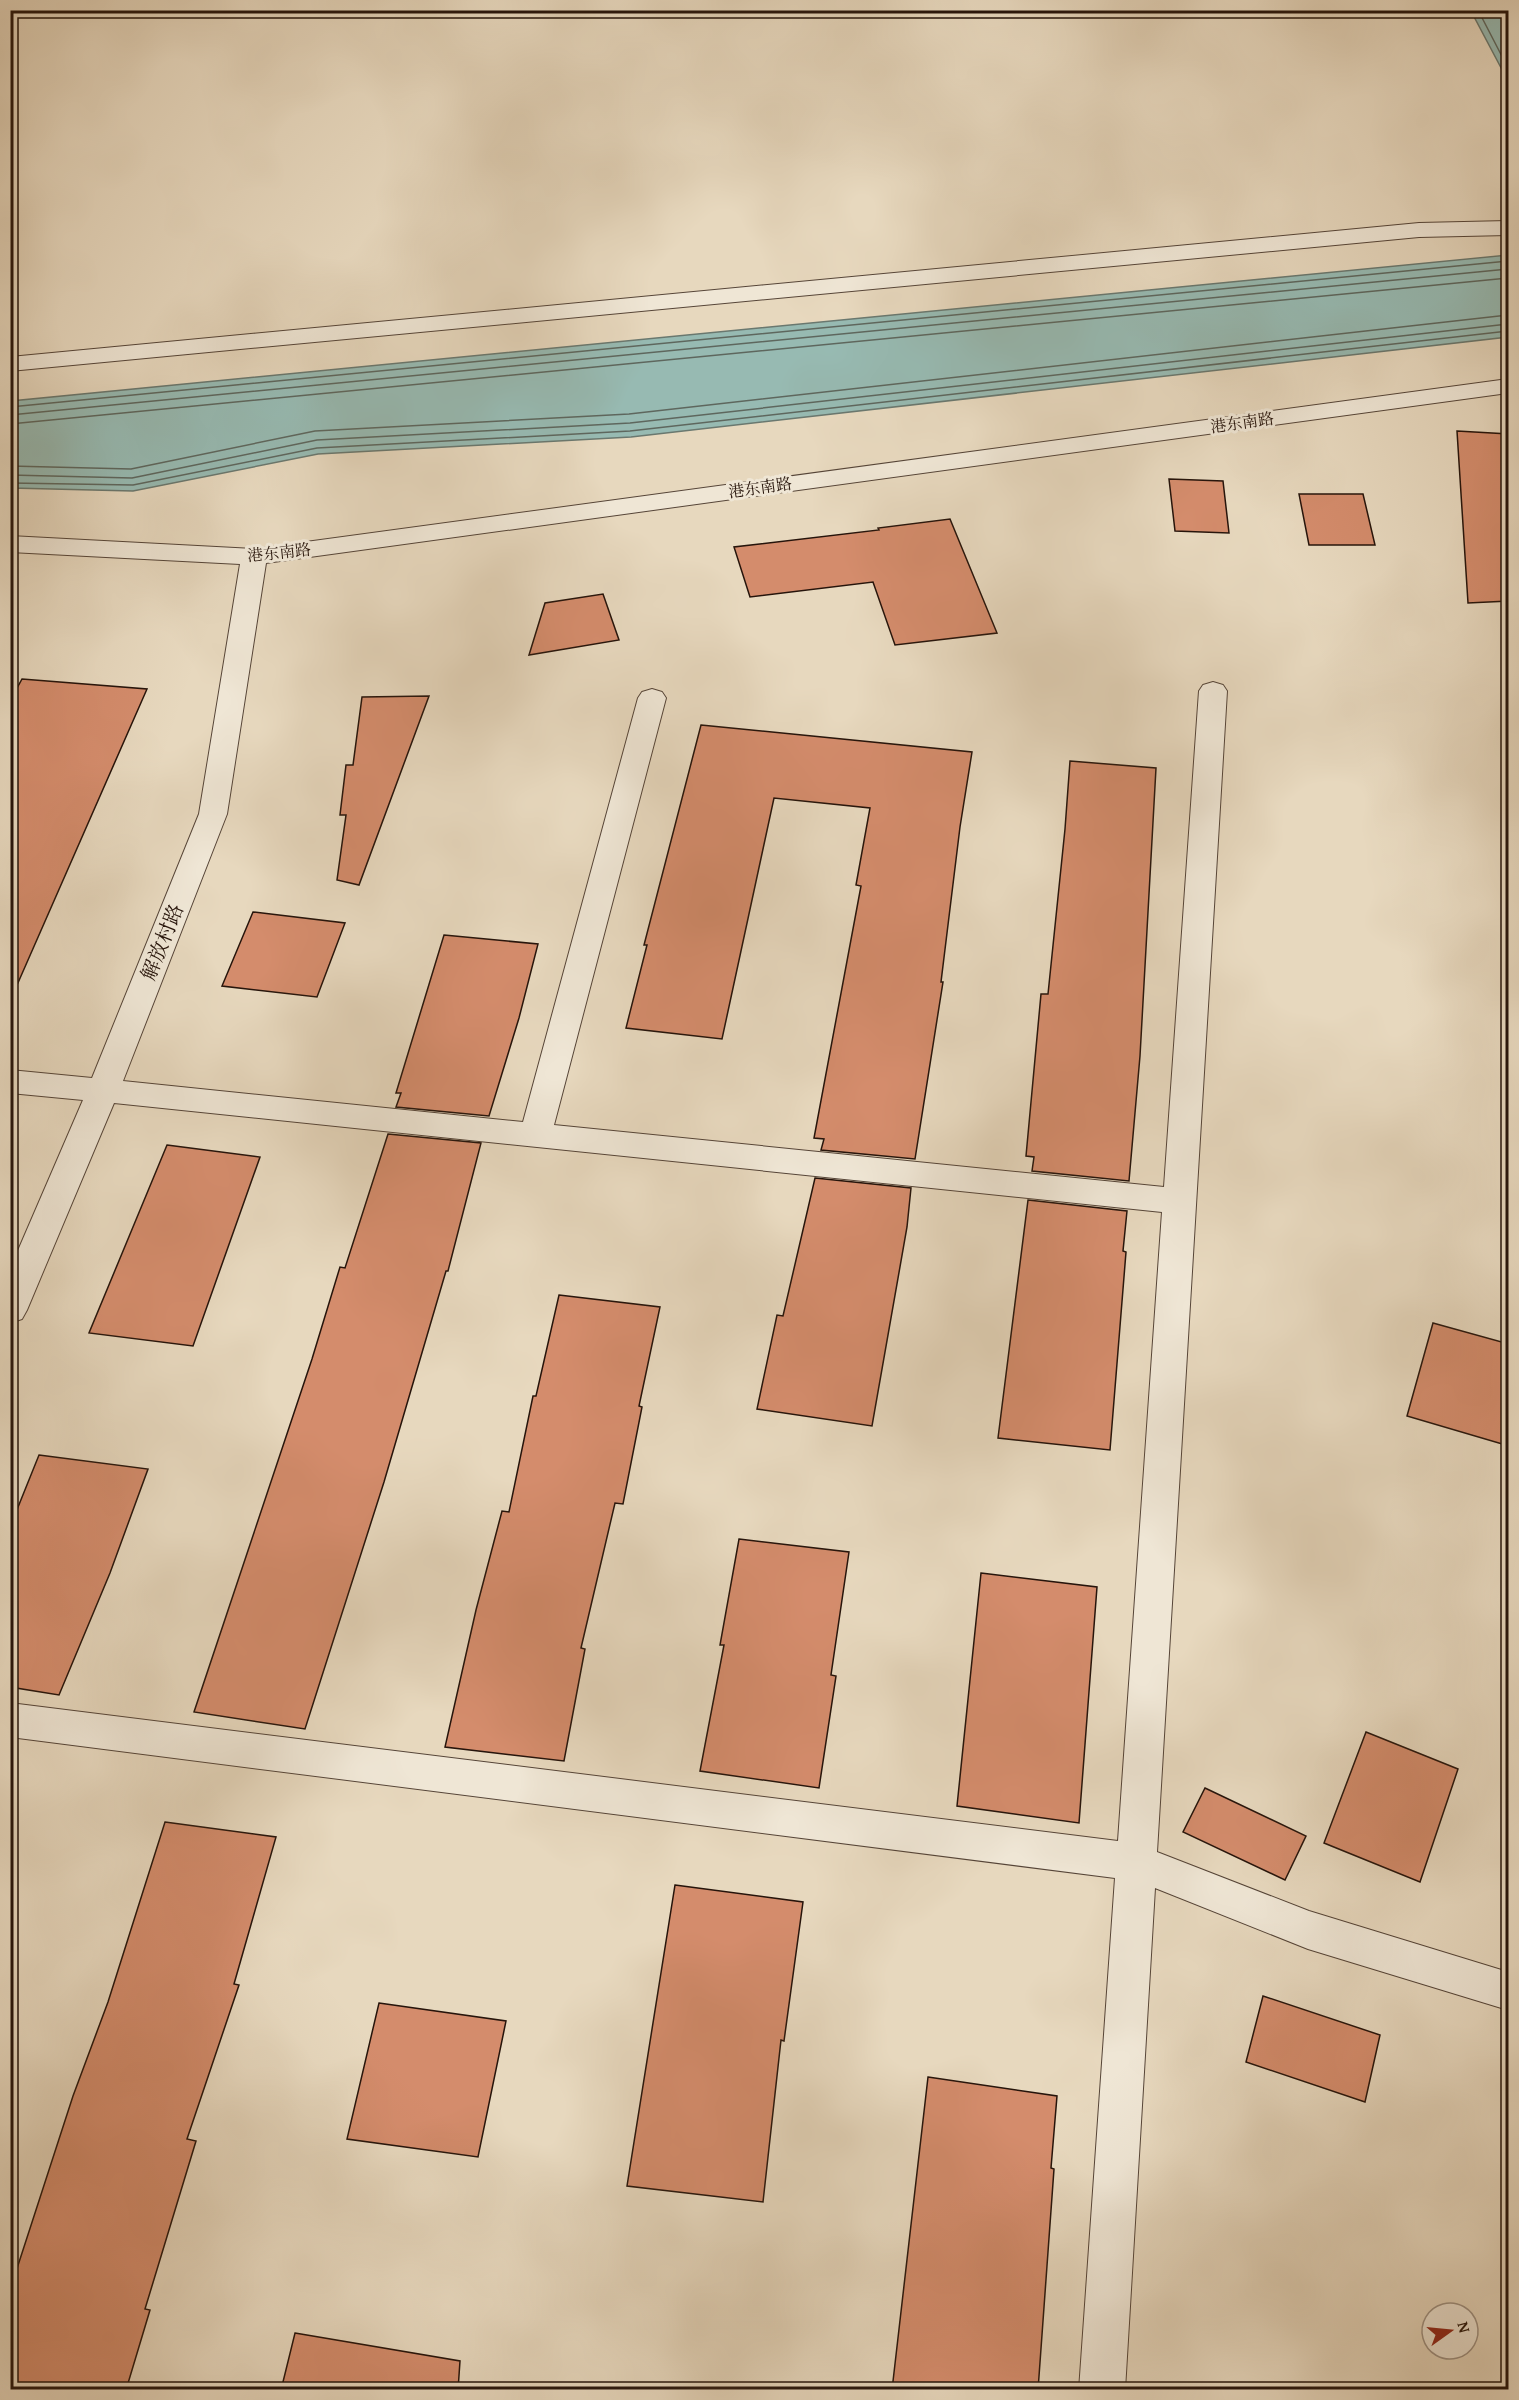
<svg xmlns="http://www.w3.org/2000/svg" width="1519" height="2400" font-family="'Gentium Book Plus','Noto Serif SC',serif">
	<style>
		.water { fill: #97bab2; stroke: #6a786f; stroke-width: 1.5 }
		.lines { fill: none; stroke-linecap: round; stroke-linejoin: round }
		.shore { stroke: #5e675e; stroke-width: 1.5 }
		.building { fill: #d48c6c; stroke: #26140b; stroke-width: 1.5 }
		.minor-casing { stroke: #564538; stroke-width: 2 }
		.minor { fill: #efe6d5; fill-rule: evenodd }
		.labels { text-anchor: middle; stroke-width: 6; stroke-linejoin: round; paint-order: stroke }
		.far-street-label { font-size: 16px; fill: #26140b; stroke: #efe6d5 }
		.street-label { font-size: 20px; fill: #26140b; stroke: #efe6d5 }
	</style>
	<rect width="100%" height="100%" fill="#e7d8be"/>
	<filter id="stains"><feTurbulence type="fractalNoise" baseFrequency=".00333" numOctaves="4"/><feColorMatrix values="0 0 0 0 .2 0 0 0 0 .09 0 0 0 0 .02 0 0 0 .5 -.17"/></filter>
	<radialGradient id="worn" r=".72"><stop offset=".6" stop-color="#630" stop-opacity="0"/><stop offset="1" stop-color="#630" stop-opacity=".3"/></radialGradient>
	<g class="water">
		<polygon points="1471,11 1508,11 1508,81"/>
		<polygon points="1508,255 1508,337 631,437 318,454 133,491 11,488 11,401"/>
	</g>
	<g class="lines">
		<g class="shore">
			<polyline points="1478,10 1508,68"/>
			<polyline points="10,407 1508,261"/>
			<polyline points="10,415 1508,269"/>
			<polyline points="10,424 1508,278"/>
			<polyline points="10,466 131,469 315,431 629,414 1508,315"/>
			<polyline points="10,475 132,478 317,440 630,423 1508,324"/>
			<polyline points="10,483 133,485 317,448 630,431 1508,331"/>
		</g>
	</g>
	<g class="building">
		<polygon points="1457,431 1509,434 1509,601 1468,603"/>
		<polygon points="1169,479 1223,481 1229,533 1175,531"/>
		<polygon points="1299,494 1363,494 1375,545 1309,545"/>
		<polygon points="950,519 997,633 895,645 873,582 750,597 734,547 879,530 878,528"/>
		<polygon points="603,594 619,640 529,655 545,603"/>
		<polygon points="22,679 147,689 10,1001 10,701"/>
		<polygon points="429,696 359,885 337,880 346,815 340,815 346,765 353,765 362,697"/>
		<polygon points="701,725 972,752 960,827 941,982 943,982 915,1159 821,1150 824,1139 814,1138 861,886 856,885 870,808 774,798 722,1039 626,1028 647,945 644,945"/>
		<polygon points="1070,761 1156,768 1140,1056 1129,1181 1032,1171 1034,1157 1026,1156 1041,994 1048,994 1065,829"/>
		<polygon points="253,912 345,923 317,997 222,986"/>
		<polygon points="444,935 538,944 519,1018 489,1116 396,1107 401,1093 396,1093"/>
		<polygon points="388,1134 481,1143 448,1271 446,1271 384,1482 305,1729 194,1712 312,1359 340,1267 345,1268"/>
		<polygon points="167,1145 260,1157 193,1346 89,1333"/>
		<polygon points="815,1178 911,1188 907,1227 872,1426 757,1409 777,1315 783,1316"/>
		<polygon points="1028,1200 1127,1211 1123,1251 1126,1252 1110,1450 998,1438"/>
		<polygon points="559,1295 660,1307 639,1406 642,1407 623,1504 615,1503 581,1648 585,1649 564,1761 445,1747 476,1610 502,1511 509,1512 533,1396 536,1396"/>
		<polygon points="1433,1323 1509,1344 1509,1446 1407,1416"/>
		<polygon points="39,1455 148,1469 110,1573 59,1695 10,1687 10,1527"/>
		<polygon points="739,1539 849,1552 831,1675 836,1676 819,1788 700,1771 724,1645 720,1645"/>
		<polygon points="981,1573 1097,1587 1079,1823 957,1806"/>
		<polygon points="1366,1732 1458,1769 1420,1882 1324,1843"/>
		<polygon points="1205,1788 1306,1836 1285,1880 1183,1832"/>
		<polygon points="165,1822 276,1837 234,1984 239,1985 187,2139 196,2141 145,2309 150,2310 126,2390 10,2390 10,2290 73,2096 108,2002"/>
		<polygon points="675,1885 803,1902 784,2041 781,2040 763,2202 627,2186"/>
		<polygon points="1263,1996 1380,2035 1365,2102 1246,2062"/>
		<polygon points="379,2003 506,2021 478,2157 347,2139"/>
		<polygon points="928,2077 1057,2096 1051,2168 1054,2169 1038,2390 892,2390"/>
		<polygon points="295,2333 460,2361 458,2390 281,2390"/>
	</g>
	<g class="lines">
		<defs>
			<g id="minor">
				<polygon points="1508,221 1508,235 1419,237 10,371 10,357 1419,223"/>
				<polygon points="1508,379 1508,393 266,563 227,814 123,1081 523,1122 638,698 642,692 652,689 662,692 666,698 554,1125 1164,1187 1199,691 1203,685 1213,682 1223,685 1227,691 1157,1852 1309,1911 1508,1972 1508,2010 1308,1949 1155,1888 1125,2390 1079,2390 1115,1878 10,1737 10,1703 1118,1841 1162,1212 114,1103 27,1310 22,1319 10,1323 10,1269 83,1100 10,1093 10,1070 92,1078 199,814 240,564 10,552 10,536 254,549"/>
			</g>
		</defs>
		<use href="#minor" class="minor-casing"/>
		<use href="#minor" class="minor"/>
	</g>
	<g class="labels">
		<g class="far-street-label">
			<text transform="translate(1242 422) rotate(-8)" y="6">港东南路</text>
			<text transform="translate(760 487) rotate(-8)" y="6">港东南路</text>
			<text transform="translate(279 552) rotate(-6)" y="6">港东南路</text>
		</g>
		<g class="street-label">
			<text transform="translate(162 942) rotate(-68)" y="7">解放村路</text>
		</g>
	</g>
	<rect width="1519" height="2400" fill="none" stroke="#e7d8be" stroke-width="36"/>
	<rect x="12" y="12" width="1495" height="2376" fill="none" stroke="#26140b" stroke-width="3"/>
	<rect x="18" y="18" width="1483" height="2364" fill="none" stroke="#26140b" stroke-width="1.5"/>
	<g transform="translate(1450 2331) rotate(75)"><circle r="28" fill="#efe6d5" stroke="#9f9284" stroke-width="1.5"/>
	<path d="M0-4.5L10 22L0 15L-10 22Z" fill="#8f2418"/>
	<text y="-9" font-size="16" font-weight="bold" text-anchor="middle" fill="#26140b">N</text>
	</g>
	<rect width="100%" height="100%" filter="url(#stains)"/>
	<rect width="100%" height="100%" fill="url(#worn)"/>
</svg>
